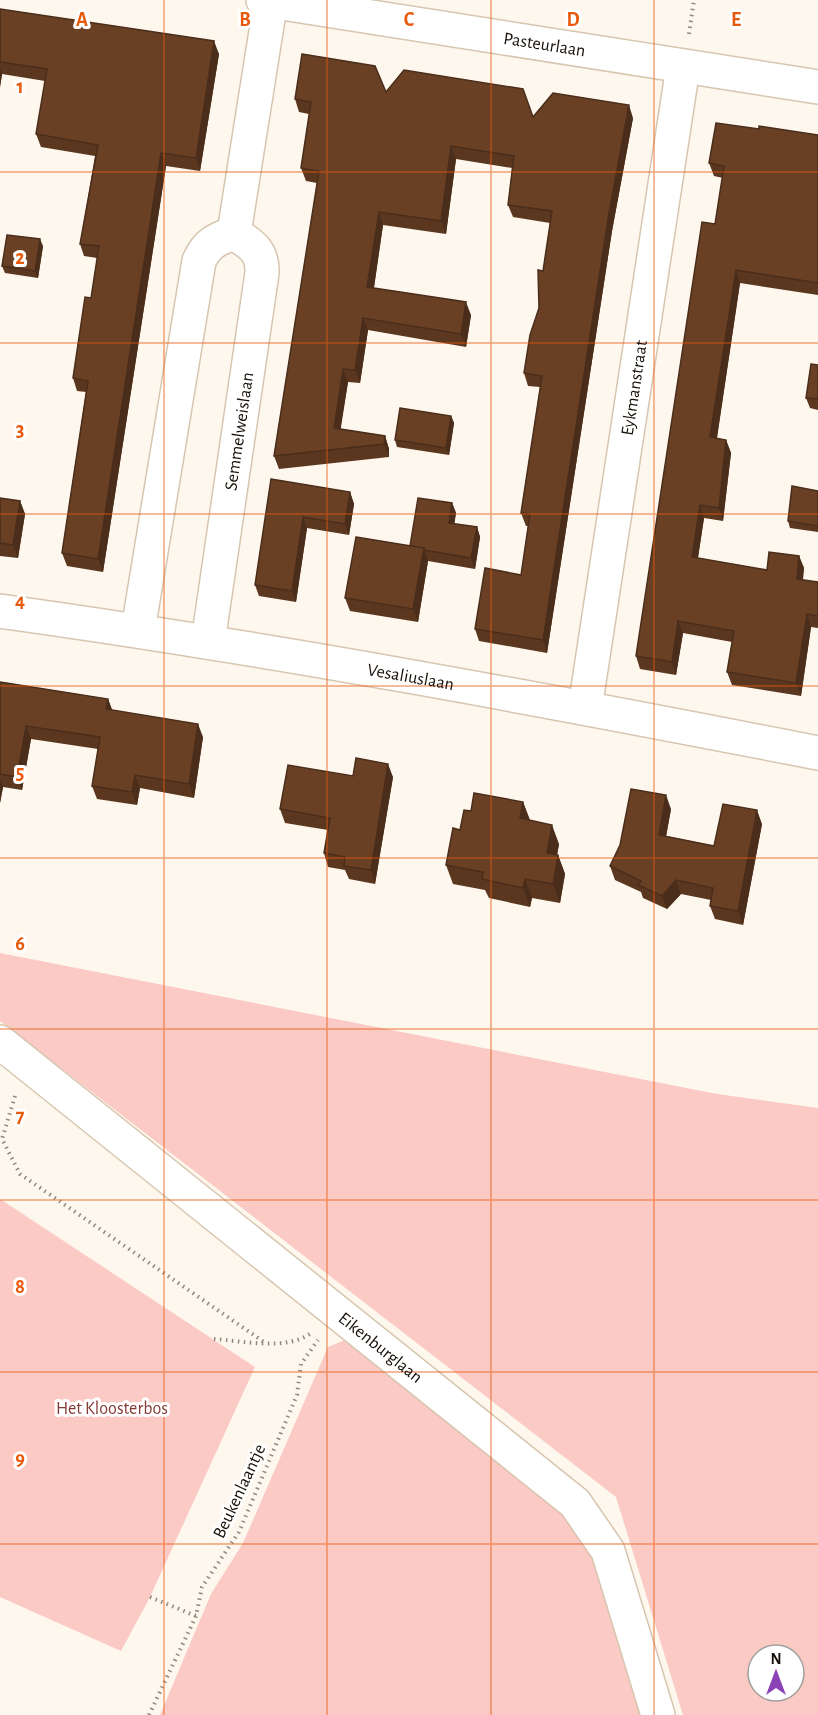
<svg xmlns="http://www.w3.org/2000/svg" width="818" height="1715" font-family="'Alegreya Sans',sans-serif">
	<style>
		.green { fill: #fbcac4; fill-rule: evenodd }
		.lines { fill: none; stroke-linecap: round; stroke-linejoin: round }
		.minor-casing { stroke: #d7c6af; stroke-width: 36 }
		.path { stroke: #8f8980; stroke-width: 4; stroke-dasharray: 1.5 4.5; stroke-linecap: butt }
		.minor { stroke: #fff; stroke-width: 33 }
		.wall { fill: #5b3720 }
		.shaded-wall { fill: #4a2d1a }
		.building { fill: #6a4025; stroke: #4a2d1a; stroke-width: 1.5 }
		.grid { fill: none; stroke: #e8590c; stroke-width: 1.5; stroke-opacity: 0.55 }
		.labels { text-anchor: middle; stroke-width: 6; stroke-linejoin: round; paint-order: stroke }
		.street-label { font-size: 18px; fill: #171109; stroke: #fff }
		.park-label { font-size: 18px; fill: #823a34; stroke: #fff }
		.grid-label { font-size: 20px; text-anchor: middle; font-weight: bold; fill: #e8590c; stroke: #fff; stroke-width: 6; stroke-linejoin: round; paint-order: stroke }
	</style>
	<rect width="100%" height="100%" fill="#fef7ee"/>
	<g class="green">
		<path d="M0,953L717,1094L818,1108V1715H683L616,1497L0,1021ZM758,1655H794V1691H758Z"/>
		<polygon points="0,1199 255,1367 150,1597 121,1651 0,1597"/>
		<polygon points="345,1340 560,1508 599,1561 645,1715 160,1715 211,1594 243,1543 328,1347"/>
	</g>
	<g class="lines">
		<defs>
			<g id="minor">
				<path id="s1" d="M263,0L818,87"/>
				<polyline points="234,233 271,0"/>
				<path id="s2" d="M0,611C274,649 546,700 818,753"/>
				<path d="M138,630L199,261C207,243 217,239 234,233"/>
				<path id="s3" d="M208,642L262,273C263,251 251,244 234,233"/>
				<path id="s4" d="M585,708L683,67"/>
				<path id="s5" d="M0,1042L575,1503L608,1551L658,1715"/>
			</g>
		</defs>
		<use href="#minor" class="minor-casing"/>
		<g class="path">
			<polyline points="689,34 694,0"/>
			<polyline points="15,1096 2,1139 20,1174 264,1342"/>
			<path d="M214,1339C243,1341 287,1351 311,1333"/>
			<polyline points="150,1597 196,1616"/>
			<polyline points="149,1715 196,1616 202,1587 239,1532 297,1395 301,1364 318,1340"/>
		</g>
		<use href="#minor" class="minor"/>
	</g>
	<g class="wall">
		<polygon points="0,9 219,54 200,171 166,166 103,572 67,566 62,553 86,392 77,391 73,378 91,298 97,258 84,256 80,244 95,156 41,147 36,134 45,81 2,74 0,87"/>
		<polygon points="386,92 533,117 633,118 612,231 547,653 479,641 475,629 521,575 528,526 526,526 521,513 540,387 528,386 524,373 539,308 543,271 550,223 513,217 508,205 512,168 456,159 446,234 383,225 374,288 471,315 466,347 368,330 360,383 348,382 340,429 385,436 389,449 389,457 279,469 274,456 317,183 306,181 301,168 309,114 299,112 295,99"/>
		<polygon points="759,129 818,135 818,295 740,283 717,438 726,440 731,453 723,521 704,518 698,558 767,570 799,556 804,568 803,580 818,582 818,628 811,627 801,696 732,685 727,672 732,642 683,633 676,675 640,669 636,656 715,224 723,178 714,176 709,163"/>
		<polygon points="43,246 38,278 5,273 2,266"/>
		<polygon points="818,365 818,410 810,408 806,398"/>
		<polygon points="451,416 454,423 449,455 397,447 395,440"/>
		<polygon points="271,479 350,492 354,504 349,535 307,528 296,602 259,596 255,585"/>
		<polygon points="818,491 818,532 790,528 788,521"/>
		<polygon points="0,498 20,501 25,514 18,558 0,556"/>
		<polygon points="452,503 456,513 454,524 477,527 480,537 475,569 428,561 418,622 350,611 345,598 410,546"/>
		<polygon points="0,682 108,699 112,710 203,737 194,798 140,788 137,805 97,799 92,786 98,749 31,739 22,790 3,787 0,803"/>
		<polygon points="353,776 393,777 375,884 349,879 345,870 328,867 324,853 328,830 285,823 280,809"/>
		<polygon points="523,802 530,820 559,844 557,855 558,855 565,874 560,903 532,898 530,907 489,898 485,890 453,884 446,865 460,830 471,811"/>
		<polygon points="671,809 666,836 714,846 762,824 743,925 715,919 710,906 711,900 681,894 667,909 643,898 641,892 615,880 610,866"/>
	</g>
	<g class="shaded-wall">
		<polygon points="214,41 219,54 200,171 196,158"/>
		<polygon points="0,68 2,74 0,87"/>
		<polygon points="629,105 633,118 612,231 547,653 543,640 608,219"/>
		<polygon points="451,146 456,159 446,234 441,221"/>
		<polygon points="161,153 166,166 103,572 98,559"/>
		<polygon points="379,212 383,225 372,300 367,287"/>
		<polygon points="40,239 43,246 38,278 35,271"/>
		<polygon points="736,270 740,283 715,450 710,437"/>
		<polygon points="466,302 471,315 466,347 461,334"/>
		<polygon points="363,318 368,330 360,383 355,370"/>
		<polygon points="343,369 348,382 339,440 334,428"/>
		<polygon points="451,416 454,423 449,455 446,448"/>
		<polygon points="385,436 389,449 389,457 384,444"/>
		<polygon points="726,440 731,453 723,521 719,508"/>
		<polygon points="350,492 354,504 349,535 345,524"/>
		<polygon points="20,501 25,514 18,558 13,545"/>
		<polygon points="452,503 456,513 453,533 449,523"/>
		<polygon points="700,505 704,518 696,570 692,557"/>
		<polygon points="303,517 307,528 296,602 292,591"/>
		<polygon points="477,527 480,537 475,569 471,558"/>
		<polygon points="424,548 428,561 418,622 413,609"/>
		<polygon points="799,556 804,568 801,591 797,579"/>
		<polygon points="807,614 811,627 801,696 796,683"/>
		<polygon points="678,621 683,633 676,675 672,662"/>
		<polygon points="108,699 113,712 106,709"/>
		<polygon points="198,724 203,737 194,798 189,784"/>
		<polygon points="26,726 31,739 22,790 17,777"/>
		<polygon points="388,764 393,777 375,884 371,870"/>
		<polygon points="135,775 140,788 137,805 132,792"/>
		<polygon points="0,780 3,787 0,803"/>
		<polygon points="666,795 671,809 664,848 659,835"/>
		<polygon points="523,802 530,821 520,818"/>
		<polygon points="757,810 762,824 743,925 738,911"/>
		<polygon points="552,825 559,844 554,872 547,853"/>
		<polygon points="558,855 565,874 560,903 553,884"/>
		<polygon points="525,879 532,898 530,907 523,888"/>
		<polygon points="676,880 681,894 667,909 662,896"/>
	</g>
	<g class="building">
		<polygon points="0,9 214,41 196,158 161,153 98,559 62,553 88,381 73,378 85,297 91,298 99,246 80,244 98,145 36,134 47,69 0,62"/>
		<polygon points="302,54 375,66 386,92 404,70 523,89 533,117 553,93 629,105 608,219 543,640 475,629 485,568 521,575 530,514 521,513 542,376 524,373 530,335 539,308 538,270 543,271 552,211 508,205 514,156 451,146 441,221 379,212 367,287 466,302 461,334 363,318 355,370 343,369 334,428 385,436 384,444 274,456 319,171 301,168 311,102 295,99"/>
		<polygon points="716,123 759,129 759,126 818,135 818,283 736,270 710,437 726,440 719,508 700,505 692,557 767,570 769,552 799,556 797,579 818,582 818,616 807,614 796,683 727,672 734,631 678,621 672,662 636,656 702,222 715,224 724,166 709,163"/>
		<polygon points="7,235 40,239 35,271 2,266"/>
		<polygon points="811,364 818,365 818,399 806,398"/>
		<polygon points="400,408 451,416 446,448 395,440"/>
		<polygon points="271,479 350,492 345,524 303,517 292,591 255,585"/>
		<polygon points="792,486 818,491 818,526 788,521"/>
		<polygon points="0,498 20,501 13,545 0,543"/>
		<polygon points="418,498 452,503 449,523 477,527 471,558 424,550 424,548 410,546"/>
		<polygon points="356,537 424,548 413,609 345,598"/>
		<polygon points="0,682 108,699 106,709 198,724 189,784 135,775 132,792 92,786 100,737 26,726 17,777 0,774"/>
		<polygon points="356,758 388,764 371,870 344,866 345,857 324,853 330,818 280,809 288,765 353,776"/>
		<polygon points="631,789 666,795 659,835 714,846 723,804 757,810 738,911 710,906 713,888 676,880 662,896 638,885 641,881 610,866 620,845"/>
		<polygon points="474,793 523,802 520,818 552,825 547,853 558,855 553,884 525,879 523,888 482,879 483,872 446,865 453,828 460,830 464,810 471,811"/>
	</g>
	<path class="grid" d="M164,0V1715M327,0V1715M491,0V1715M654,0V1715M0,172H818M0,343H818M0,514H818M0,686H818M0,858H818M0,1029H818M0,1200H818M0,1372H818M0,1544H818"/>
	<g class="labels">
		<g class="street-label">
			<text dy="6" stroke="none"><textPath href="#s1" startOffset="285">Pasteurlaan</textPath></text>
			<text dy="6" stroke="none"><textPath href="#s4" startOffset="324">Eykmanstraat</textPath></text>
			<text dy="6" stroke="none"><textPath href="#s3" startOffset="213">Semmelweislaan</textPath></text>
			<text dy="6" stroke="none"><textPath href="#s2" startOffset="416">Vesaliuslaan</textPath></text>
			<text dy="6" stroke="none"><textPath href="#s5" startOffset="488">Eikenburglaan</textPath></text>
			<text transform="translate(239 1491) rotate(-65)" y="6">Beukenlaantje</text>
		</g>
		<g class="park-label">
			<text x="112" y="1414">Het Kloosterbos</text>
		</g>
	</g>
	<g class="grid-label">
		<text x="82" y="26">A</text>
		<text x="245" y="26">B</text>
		<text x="409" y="26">C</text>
		<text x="573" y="26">D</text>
		<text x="736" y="26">E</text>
		<text x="20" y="93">1</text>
		<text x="20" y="264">2</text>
		<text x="20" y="436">3</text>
		<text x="20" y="607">4</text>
		<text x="20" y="779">5</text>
		<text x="20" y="950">6</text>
		<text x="20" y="1122">7</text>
		<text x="20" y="1293">8</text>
		<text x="20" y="1465">9</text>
	</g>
	<g transform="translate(776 1673)"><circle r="28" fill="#ffffff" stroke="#a2a09d" stroke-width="1.5"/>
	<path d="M0-4.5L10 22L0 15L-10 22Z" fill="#8b42b4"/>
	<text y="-9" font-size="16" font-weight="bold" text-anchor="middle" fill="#171109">N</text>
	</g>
</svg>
